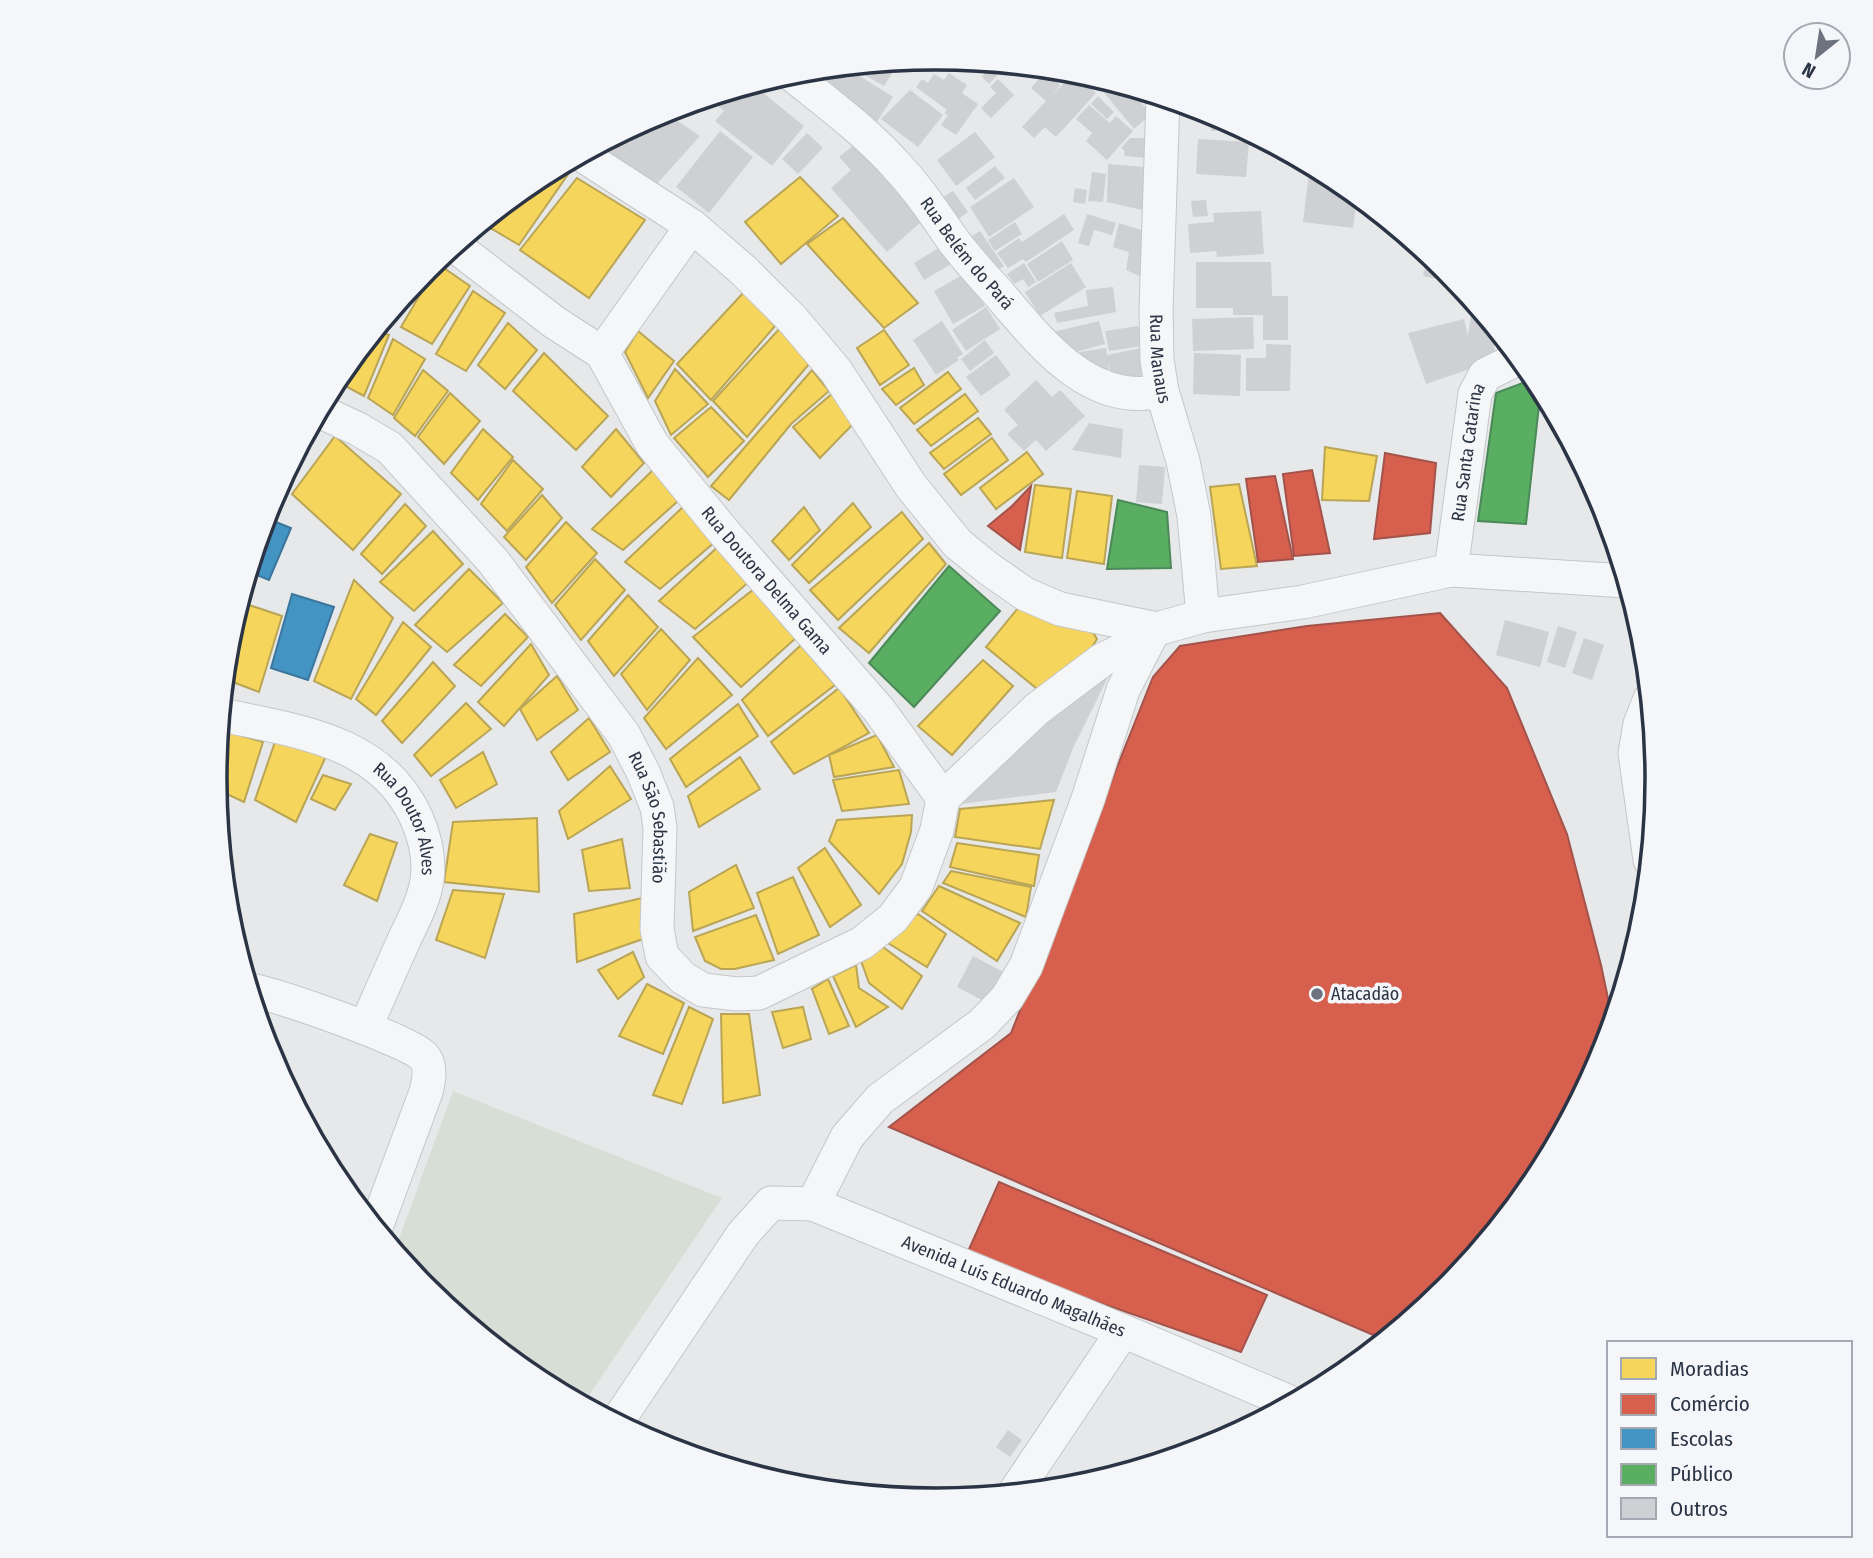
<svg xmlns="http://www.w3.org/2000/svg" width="1873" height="1558" font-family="'Fira Sans Condensed',sans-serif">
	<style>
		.green { fill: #d6ded6 }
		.homes { fill: #f6d55c; stroke: #b9a555; stroke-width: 2 }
		.shops { fill: #d6604d; stroke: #a3534b; stroke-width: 2 }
		.schools { fill: #4393c3; stroke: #3c769d; stroke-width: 2 }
		.public { fill: #5aae61; stroke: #4c8959; stroke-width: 2 }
		.building { fill: #ced0d3 }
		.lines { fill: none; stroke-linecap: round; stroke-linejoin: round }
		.minor-casing { stroke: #c4c6c8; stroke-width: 35 }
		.minor { stroke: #f5f6f7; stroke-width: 33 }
		.poi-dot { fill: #6c737f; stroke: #f4f6f9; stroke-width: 2.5 }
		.labels { text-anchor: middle; stroke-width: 7; stroke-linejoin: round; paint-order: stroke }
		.street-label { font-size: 18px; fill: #2b3445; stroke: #f4f6f9 }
		.poi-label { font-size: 18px; fill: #2b3445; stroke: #f4f6f9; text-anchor: start }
		.rim { fill: none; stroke: #2b3445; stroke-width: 3.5 }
	</style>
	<rect width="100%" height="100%" fill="#e6e8ea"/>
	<polygon class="green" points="453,1091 722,1198 583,1404 535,1378 426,1289 395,1250"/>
	<g class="homes">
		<polygon points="563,165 571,170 519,245 482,223 536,179"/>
		<polygon points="800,177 838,216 781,264 745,222"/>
		<polygon points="577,178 645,220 589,298 520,250"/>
		<polygon points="843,218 918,303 884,328 807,244"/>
		<polygon points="438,264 470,286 432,344 401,327"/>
		<polygon points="425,271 393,320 387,317"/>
		<polygon points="473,291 505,313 466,371 436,354"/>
		<polygon points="745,291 775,326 711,400 677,364"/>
		<polygon points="508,323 537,350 505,389 478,365"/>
		<polygon points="781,327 810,363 747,437 713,401"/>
		<polygon points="884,330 909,365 880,385 857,348"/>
		<polygon points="376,331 389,335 364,396 336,381"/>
		<polygon points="638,331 674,361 648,398 625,352"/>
		<polygon points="393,339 425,359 393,415 368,398"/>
		<polygon points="544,353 608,416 576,450 513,391"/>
		<polygon points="914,368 924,385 896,405 882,389"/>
		<polygon points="675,369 708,404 671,435 655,401"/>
		<polygon points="423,370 448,391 415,436 394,418"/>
		<polygon points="812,370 829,391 791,424 729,500 711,486"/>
		<polygon points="948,372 961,389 914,424 900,408"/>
		<polygon points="450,393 480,421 444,464 418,437"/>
		<polygon points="833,393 857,420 820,458 793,427"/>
		<polygon points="965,394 978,411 931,446 917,430"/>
		<polygon points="711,407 744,441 708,477 674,438"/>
		<polygon points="978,418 991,434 944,469 930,453"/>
		<polygon points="311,427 313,427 297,473 289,468"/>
		<polygon points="483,429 513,457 478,500 451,473"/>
		<polygon points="616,429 644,463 611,497 582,467"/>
		<polygon points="335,436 401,494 353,550 292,494"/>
		<polygon points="992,438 1008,460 961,495 944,474"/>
		<polygon points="1325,447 1377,456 1369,501 1322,500"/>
		<polygon points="1027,452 1043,474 996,509 980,488"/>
		<polygon points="513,460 543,489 507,531 481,504"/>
		<polygon points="653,470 678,501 623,550 592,529"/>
		<polygon points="283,479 285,480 270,519 266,517 270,503"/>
		<polygon points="1239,484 1257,566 1221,569 1210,487"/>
		<polygon points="1035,485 1071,489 1062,558 1025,552"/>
		<polygon points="1077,491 1112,496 1104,564 1067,558"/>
		<polygon points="542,495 562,518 526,560 504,537"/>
		<polygon points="853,503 871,527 809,583 792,565"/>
		<polygon points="405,504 426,526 382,574 361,554"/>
		<polygon points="686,504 716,541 660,589 625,562"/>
		<polygon points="804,507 820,530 789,560 772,541"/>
		<polygon points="902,512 923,539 838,620 810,590"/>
		<polygon points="566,522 597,553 552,603 526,567"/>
		<polygon points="433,531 463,564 414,611 380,582"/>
		<polygon points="929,543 946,564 869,653 839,628"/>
		<polygon points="721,544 751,580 695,629 659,601"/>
		<polygon points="595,559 625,590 581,640 555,605"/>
		<polygon points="469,569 503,603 447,652 415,625"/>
		<polygon points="354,580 393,618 351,699 314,681"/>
		<polygon points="754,589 796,638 741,687 693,637"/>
		<polygon points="628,595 658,627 614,676 588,641"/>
		<polygon points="240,602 282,616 259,692 225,679 229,638"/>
		<polygon points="1018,608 1086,621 1097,639 1087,655 1042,693 986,647"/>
		<polygon points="505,614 528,637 481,686 454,665"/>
		<polygon points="403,622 431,647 376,715 356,699"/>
		<polygon points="661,629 690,660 647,710 621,674"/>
		<polygon points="531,644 549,675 504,726 478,702"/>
		<polygon points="801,645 835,685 768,736 742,700"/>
		<polygon points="698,658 732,695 666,749 644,718"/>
		<polygon points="983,660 1013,686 952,755 918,726"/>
		<polygon points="433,662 455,686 402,743 382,721"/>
		<polygon points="557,676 578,710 537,740 520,709"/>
		<polygon points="839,688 869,733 794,774 771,742"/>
		<polygon points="466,703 491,729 431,776 414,755"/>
		<polygon points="738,704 758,736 686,787 670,759"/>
		<polygon points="589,718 610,752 568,780 551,752"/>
		<polygon points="225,731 263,742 244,802 216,789 218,750"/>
		<polygon points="877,735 894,767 834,777 829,755"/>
		<polygon points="276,739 327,754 296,822 255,800"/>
		<polygon points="483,752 497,784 456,808 440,780"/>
		<polygon points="740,757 760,789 699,827 688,796"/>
		<polygon points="610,766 631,799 568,839 559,811"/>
		<polygon points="899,770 909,804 842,811 833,780"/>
		<polygon points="323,775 351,784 335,810 311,799"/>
		<polygon points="1054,800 1040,849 955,837 960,809"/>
		<polygon points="912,815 911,832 902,864 879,894 829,841 837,820"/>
		<polygon points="537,818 539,892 444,882 453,822"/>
		<polygon points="370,834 397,843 377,901 344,885"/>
		<polygon points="622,839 630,888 589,891 582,850"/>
		<polygon points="957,843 1039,855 1034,886 950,867"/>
		<polygon points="825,848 861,905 830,927 798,868"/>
		<polygon points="736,865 754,908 693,931 689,892"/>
		<polygon points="951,871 1031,887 1026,917 943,883"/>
		<polygon points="793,877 819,935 778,954 757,893"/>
		<polygon points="939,886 1020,923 997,961 922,911"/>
		<polygon points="453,890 504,894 485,958 436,940"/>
		<polygon points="642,898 643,939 577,962 574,914"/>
		<polygon points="918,914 946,934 927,967 883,940 887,932"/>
		<polygon points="756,915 774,960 735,969 721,969 705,961 695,937"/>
		<polygon points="883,947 922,976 902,1009 869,983 860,958"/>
		<polygon points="633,952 644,977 618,999 598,970"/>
		<polygon points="856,965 859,988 888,1007 856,1027 833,976"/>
		<polygon points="828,979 849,1026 829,1034 812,989"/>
		<polygon points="647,984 684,1003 663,1054 619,1036"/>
		<polygon points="689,1007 713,1019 682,1104 653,1095"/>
		<polygon points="803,1007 811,1039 783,1048 772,1012"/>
		<polygon points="721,1014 749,1014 760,1095 723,1103"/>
	</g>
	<g class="shops">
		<polygon points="1385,453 1436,463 1430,533 1374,539"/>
		<polygon points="1312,470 1330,553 1294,556 1283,474"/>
		<polygon points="1275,476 1293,559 1258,562 1246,479"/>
		<polygon points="1031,486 1020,550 988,526 1012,506"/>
		<polygon points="1440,613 1507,688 1567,834 1601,965 1613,1022 1603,1055 1536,1180 1446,1289 1385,1340 889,1127 1011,1033 1153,677 1180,646 1307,626"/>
		<polygon points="999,1182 1267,1295 1241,1352 966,1256"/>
	</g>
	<g class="schools">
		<polygon points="266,518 291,528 269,580 249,572"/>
		<polygon points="292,594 334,607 308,680 271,668"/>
	</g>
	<g class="public">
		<polygon points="1536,378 1541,387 1526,524 1478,521 1496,393"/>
		<polygon points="1118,500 1167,512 1171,568 1107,569"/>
		<polygon points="949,566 1000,611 914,707 869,663"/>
	</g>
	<g class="building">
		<polygon points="936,58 927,72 911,62 913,60"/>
		<polygon points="899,62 884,86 861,73 866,65"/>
		<polygon points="990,67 998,74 989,84 982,77"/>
		<polygon points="837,68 848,75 843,84 852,71 893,97 874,126 833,99 839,90 809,70"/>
		<polygon points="1048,69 1067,71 1059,81 1046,70"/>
		<polygon points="1045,72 1060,85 1053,95 1073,73 1096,93 1056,137 1045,127 1034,138 1022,127 1046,101 1031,88"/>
		<polygon points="949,73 967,85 962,93 978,104 956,135 941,125 948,115 944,114 947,110 916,87 922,79 928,83 934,74 944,80"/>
		<polygon points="998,79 1014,95 991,118 981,108 996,93 990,87"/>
		<polygon points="763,82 768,85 762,92 804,126 772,166 715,121 724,111 708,98"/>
		<polygon points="1110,82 1128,87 1151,114 1134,129 1101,89"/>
		<polygon points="910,90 943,115 918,147 881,119"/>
		<polygon points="1098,96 1114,112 1107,119 1091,104"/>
		<polygon points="1089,105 1110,123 1116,116 1133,131 1107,160 1086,141 1092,133 1076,119"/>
		<polygon points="664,112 700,136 654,187 591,150"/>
		<polygon points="1210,112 1235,125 1236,131 1211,131"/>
		<polygon points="720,131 753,157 709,213 676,187"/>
		<polygon points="975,132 995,157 956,186 937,160"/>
		<polygon points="807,133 823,148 798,174 782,159"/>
		<polygon points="1130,138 1148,138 1147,158 1124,156 1125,151 1121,148"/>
		<polygon points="861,139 928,216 887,252 831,188 851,170 839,157"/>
		<polygon points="1198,139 1249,142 1246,177 1196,174"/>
		<polygon points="1268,142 1298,158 1297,161 1266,153"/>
		<polygon points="1108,164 1145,167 1142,210 1107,202"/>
		<polygon points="995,166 1005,178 975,200 966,188"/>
		<polygon points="1092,172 1106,174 1103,202 1088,201"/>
		<polygon points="1309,173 1332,176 1357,196 1353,228 1303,222"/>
		<polygon points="1014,178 1034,207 989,237 970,207"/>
		<polygon points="1075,188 1087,190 1085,204 1073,202"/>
		<polygon points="953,191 968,212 951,224 936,202"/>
		<polygon points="1206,200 1208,216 1193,217 1191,201"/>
		<polygon points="1261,211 1264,254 1217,257 1216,251 1190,253 1188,224 1214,222 1213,213"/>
		<polygon points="1064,214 1074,230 1026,262 1023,259 1008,268 997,253 1019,238 1022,242"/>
		<polygon points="1087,214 1116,223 1112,235 1094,230 1089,246 1078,243"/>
		<polygon points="1015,222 1022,234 995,251 988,240"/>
		<polygon points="1119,223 1151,233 1146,279 1126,270 1129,252 1113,247"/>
		<polygon points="980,231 1004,266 987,277 961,243"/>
		<polygon points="1062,241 1073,260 1038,282 1027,264"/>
		<polygon points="947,243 958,260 924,280 914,263"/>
		<polygon points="1428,254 1447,269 1458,283 1423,276"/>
		<polygon points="1196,262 1271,262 1272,296 1288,296 1288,340 1263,340 1263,315 1233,315 1233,308 1196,308"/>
		<polygon points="1024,263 1036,282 1028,287 1023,279 1014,284 1007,274"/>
		<polygon points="1071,263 1086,287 1040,316 1025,292"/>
		<polygon points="966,273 985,306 953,324 934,291"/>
		<polygon points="1113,287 1116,312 1057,323 1054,313 1088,306 1086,290"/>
		<polygon points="1473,301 1505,341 1495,339 1493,361 1426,384 1408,333 1464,319 1468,336"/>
		<polygon points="986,307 1000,329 966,351 952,330"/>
		<polygon points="1253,317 1254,349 1193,351 1192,319"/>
		<polygon points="942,321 963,354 957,358 959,360 936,375 913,340"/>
		<polygon points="1099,321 1105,344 1068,354 1045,334"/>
		<polygon points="1138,326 1142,346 1109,351 1105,331"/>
		<polygon points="985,340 994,353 970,371 961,359"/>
		<polygon points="1266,344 1291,345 1290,391 1246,391 1246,358 1266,358"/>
		<polygon points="1106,348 1107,355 1141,348 1147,375 1113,382 1108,362 1109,372 1084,376 1080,352"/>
		<polygon points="1194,353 1241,355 1240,396 1193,394"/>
		<polygon points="996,355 1011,375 981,396 966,377"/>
		<polygon points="1036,380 1052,397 1060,390 1085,416 1046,451 1036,440 1024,451 1007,434 1018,425 1004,410"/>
		<polygon points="1089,423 1123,429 1121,458 1072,450"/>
		<polygon points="1139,465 1165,467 1162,504 1136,502"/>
		<polygon points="1505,620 1549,632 1540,667 1496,655"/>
		<polygon points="1558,626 1577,632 1565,668 1547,662"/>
		<polygon points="1584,638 1604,645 1592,680 1572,673"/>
		<polygon points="1109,675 1074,746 1056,792 961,804 1037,723"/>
		<polygon points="973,956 1011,976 995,1007 957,987"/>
		<polygon points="1008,1430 1022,1440 1010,1457 996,1447"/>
	</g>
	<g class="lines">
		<defs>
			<g id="minor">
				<path id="s1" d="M790,73C826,102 864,130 895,164C917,187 932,210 950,236C966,259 987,280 1005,301C1045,348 1093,407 1162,391"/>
				<path id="s2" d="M1163,98L1156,310L1157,360L1162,391L1183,461L1194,516L1203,616"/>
				<polyline points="582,155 692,226 743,270 793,320 836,371 911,486 958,544 989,569 1025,594 1060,609 1157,629 1203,616 1303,602 1451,570 1626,581"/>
				<path id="s3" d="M455,246L554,322L602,353L652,444L723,531L879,710L943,798"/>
				<polyline points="602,353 692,226"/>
				<path id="s4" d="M319,411L358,429L390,448L493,561L624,735L643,772L657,807L660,828L657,929L662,956L683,978L703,990L737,994L759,993L862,943L893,918L916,887L937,830L943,798"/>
				<path id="s5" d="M1451,570L1475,394L1485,375L1519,358"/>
				<path id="s6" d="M222,715C296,731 381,740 416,817C425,837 430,859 427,880C424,901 413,921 404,940C391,969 378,999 365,1028"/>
				<polyline points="943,798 1037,709 1102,660 1150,637 1154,632"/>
				<polyline points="1650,860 1635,753 1640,724 1650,699"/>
				<path d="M250,990C276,994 407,1040 423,1056C432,1065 429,1080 426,1092L376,1227"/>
				<polyline points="813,1204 847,1137 880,1099 982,1024 1007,998 1026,966 1088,799 1123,690 1150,637"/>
				<path id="s7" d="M617,1422L743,1234L771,1203L813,1204L1123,1331L1292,1403"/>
				<polyline points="1015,1492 1123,1331"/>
			</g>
		</defs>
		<use href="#minor" class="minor-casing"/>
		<use href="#minor" class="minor"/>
	</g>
	<circle class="poi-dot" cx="1317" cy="994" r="7"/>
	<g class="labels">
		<g class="street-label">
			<text dy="6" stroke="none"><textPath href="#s1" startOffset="254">Rua Belém do Pará</textPath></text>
			<text dy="6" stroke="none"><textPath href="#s2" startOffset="261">Rua Manaus</textPath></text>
			<text dy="6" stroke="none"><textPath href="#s5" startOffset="119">Rua Santa Catarina</textPath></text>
			<text dy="6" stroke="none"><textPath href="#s3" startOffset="464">Rua Doutora Delma Gama</textPath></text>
			<text dy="6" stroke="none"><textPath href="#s4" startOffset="539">Rua São Sebastião</textPath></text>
			<text dy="6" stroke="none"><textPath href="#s6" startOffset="226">Rua Doutor Alves</textPath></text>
			<text dy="6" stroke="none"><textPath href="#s7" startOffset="527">Avenida Luís Eduardo Magalhães</textPath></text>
		</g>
		<g class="poi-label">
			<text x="1331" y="1000">Atacadão</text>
		</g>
	</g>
	<path d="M0 0H1873V1558H0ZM227 779a709 709 0 1 1 1418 0a709 709 0 1 1-1418 0Z" fill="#f4f6f9" fill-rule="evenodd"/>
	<path class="rim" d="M227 779a709 709 0 1 1 1418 0a709 709 0 1 1-1418 0Z"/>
	<rect x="1607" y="1341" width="245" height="196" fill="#f4f6f9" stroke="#a4a8b1" stroke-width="2"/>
	<rect x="1621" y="1358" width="35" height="21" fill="#f6d55c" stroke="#a4a8b1" stroke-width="2"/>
	<text x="1670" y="1376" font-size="21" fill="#2b3445">Moradias</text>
	<rect x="1621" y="1394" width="35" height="21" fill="#d6604d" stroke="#a4a8b1" stroke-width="2"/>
	<text x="1670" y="1411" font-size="21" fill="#2b3445">Comércio</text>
	<rect x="1621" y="1428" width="35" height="21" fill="#4393c3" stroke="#a4a8b1" stroke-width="2"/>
	<text x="1670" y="1446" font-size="21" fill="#2b3445">Escolas</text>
	<rect x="1621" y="1464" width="35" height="21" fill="#5aae61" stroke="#a4a8b1" stroke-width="2"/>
	<text x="1670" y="1481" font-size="21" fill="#2b3445">Público</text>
	<rect x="1621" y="1498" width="35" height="21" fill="#ced0d3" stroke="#a4a8b1" stroke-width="2"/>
	<text x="1670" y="1516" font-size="21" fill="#2b3445">Outros</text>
	<g transform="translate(1817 56) rotate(210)"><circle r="33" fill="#f4f6f9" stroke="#a4a8b1" stroke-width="2"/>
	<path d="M0-5L12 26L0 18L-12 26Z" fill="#6c737f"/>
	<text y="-10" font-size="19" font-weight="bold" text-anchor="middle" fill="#2b3445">N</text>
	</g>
</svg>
